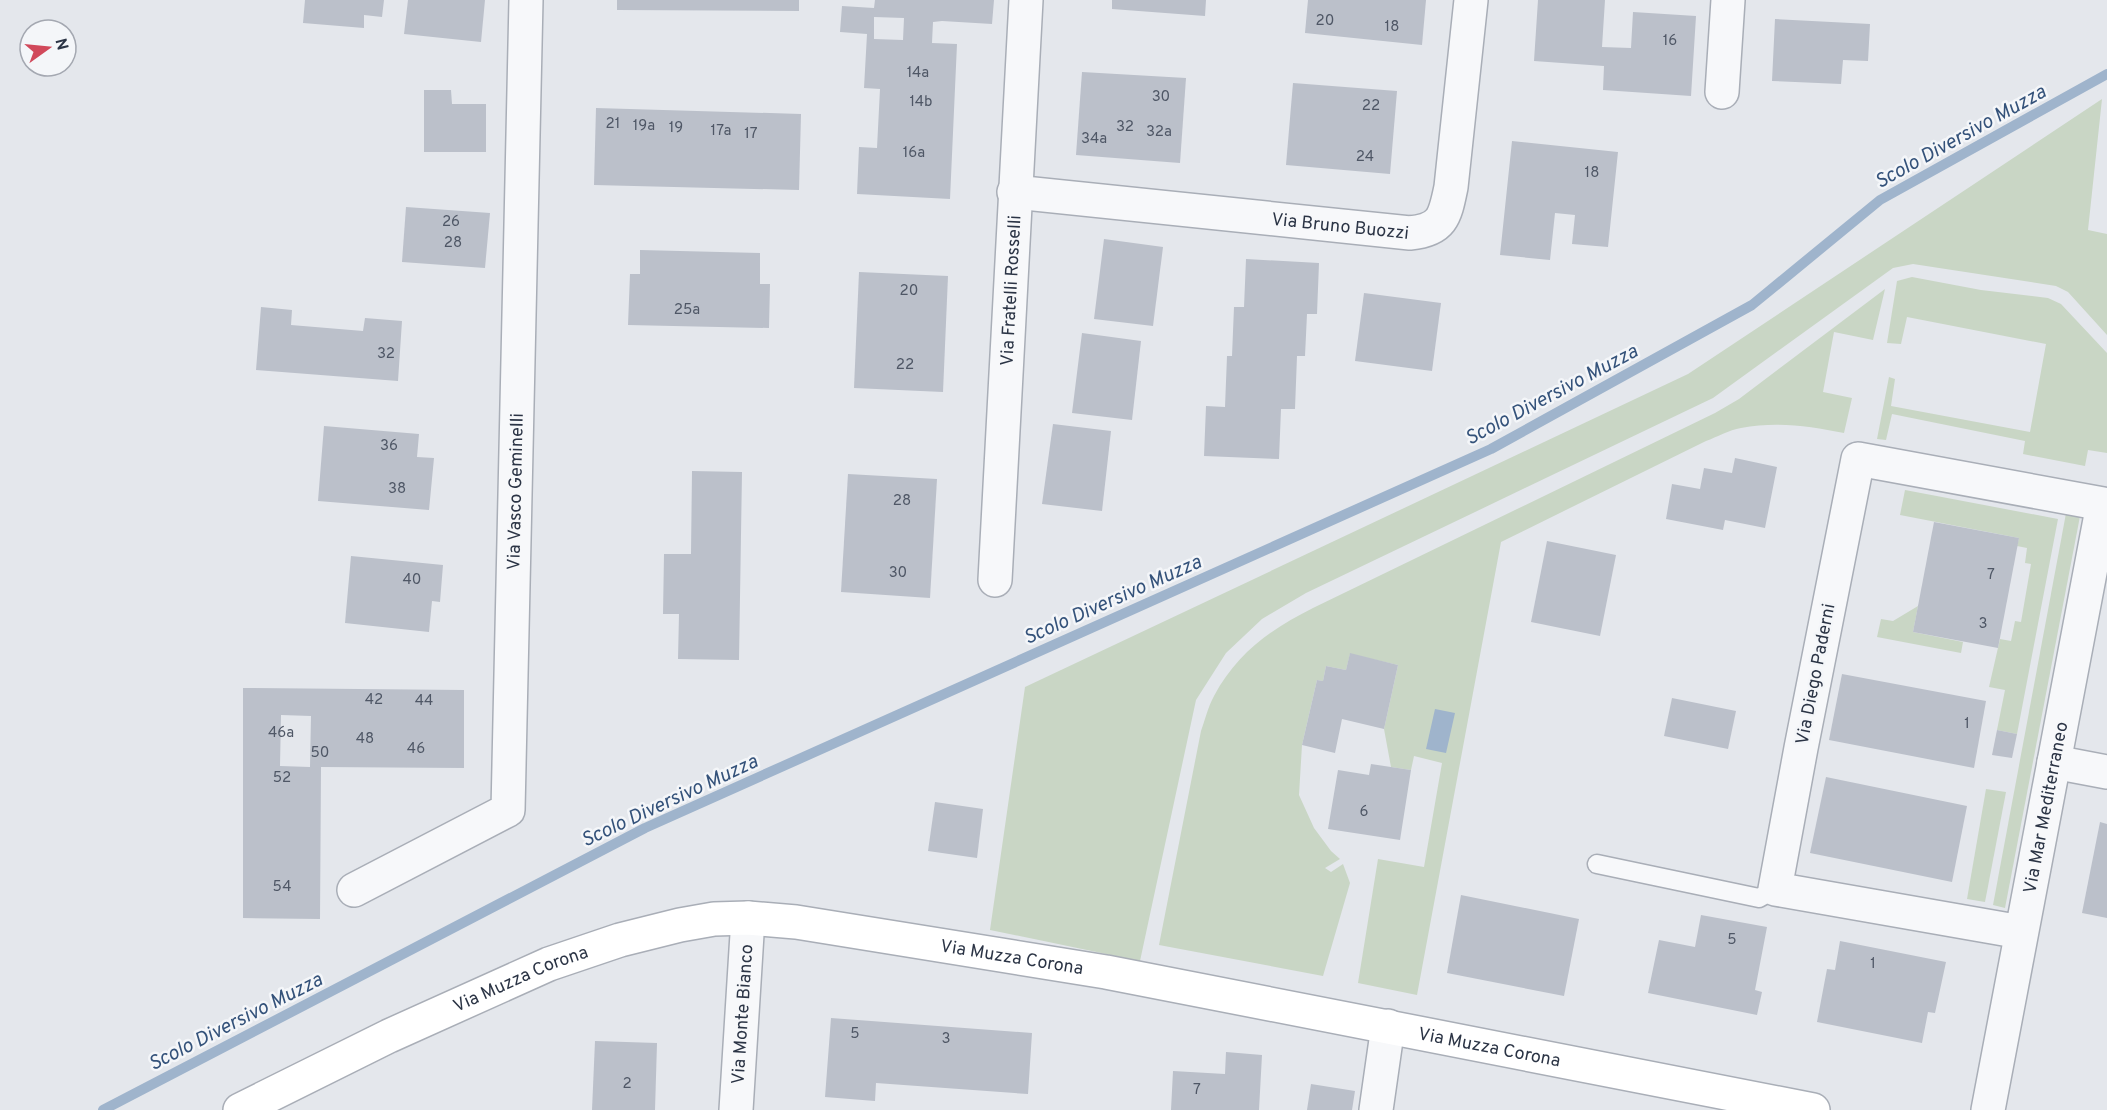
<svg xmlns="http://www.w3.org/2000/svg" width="2107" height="1110" font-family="Overpass,sans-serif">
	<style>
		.green { fill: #c9d6c5 }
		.water { fill: #9fb4cc }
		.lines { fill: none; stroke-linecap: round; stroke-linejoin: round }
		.stream { stroke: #9fb4cc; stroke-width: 10 }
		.building { fill: #bbc0ca; fill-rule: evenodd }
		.lane-casing { stroke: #a9aeb7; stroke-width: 21 }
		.street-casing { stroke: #a9aeb7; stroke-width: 36 }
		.secondary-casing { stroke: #a9aeb7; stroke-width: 36 }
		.lane { stroke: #f7f8fa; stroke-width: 18 }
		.street { stroke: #f7f8fa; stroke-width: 33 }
		.secondary { stroke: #fff; stroke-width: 33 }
		.labels { text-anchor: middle; stroke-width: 5; stroke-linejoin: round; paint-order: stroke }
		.number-label { font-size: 15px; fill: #4f5766 }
		.street-label { font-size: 18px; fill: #2b3445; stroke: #f4f6f9 }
		.water-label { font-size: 20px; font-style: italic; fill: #34527a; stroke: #f4f6f9 }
	</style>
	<rect width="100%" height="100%" fill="#e4e7ec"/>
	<g class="green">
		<polygon points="2102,99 2088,230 2107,234 2107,335 2068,292 2056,286 1913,264 1893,268 1713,398 1306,593 1262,619 1226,653 1196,700 1140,961 990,930 1025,687 1688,374"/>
		<polygon points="1912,277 1981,290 2048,298 2061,304 2107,353 2107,453 2088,450 2085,466 2023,454 2025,441 1892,414 1886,440 1877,439 1889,377 1895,379 1891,406 2030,432 2046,344 1907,317 1901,344 1887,343 1897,281"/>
		<path d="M1885,289L1873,340L1834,332L1823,392L1852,398L1844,433C1810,426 1776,421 1741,428C1729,430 1717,437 1706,441L1501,542L1417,995L1358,983L1378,859L1424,867L1442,763L1414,756L1411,770L1391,767L1384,729L1398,665L1350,654L1346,670L1326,666L1323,681L1317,680L1302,745L1299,795L1314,828L1331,851L1340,859L1325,868L1331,872L1343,864L1350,883L1323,976L1159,945L1201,731C1205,720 1208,707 1214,696C1237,653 1271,629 1313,608L1715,413L1739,399Z"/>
		<polygon points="1905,490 2058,519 2017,734 1997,730 2005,690 1989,687 2000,639 2011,641 2015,621 2021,622 2031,564 2025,563 2027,548 2017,546 2019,538 1900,515"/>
		<polygon points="2067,508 2081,511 2005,908 1993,905"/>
		<polygon points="1918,606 1913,632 1963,642 1961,653 1877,637 1881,619 1893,621"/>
		<polygon points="1986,789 2006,792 1985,902 1967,899"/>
	</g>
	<polygon class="water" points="1435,709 1455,713 1446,753 1426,749"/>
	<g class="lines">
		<polyline class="stream" points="103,1110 645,828 1491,449 1752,305 1880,200 2107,74"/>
	</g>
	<g class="building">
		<polygon points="305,0 384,0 382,17 364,15 364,28 303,23"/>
		<polygon points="408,0 485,0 481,42 404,34"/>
		<polygon points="617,0 799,0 799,11 617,10"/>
		<path d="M875,0H994L992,24L942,21L933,22L932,43L957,44L950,199L857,194L859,147L877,148L880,89L864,88L867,34L840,32L842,6L874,8ZM874,17L904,18L903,40L874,39Z"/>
		<polygon points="1112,0 1206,0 1205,16 1112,9"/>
		<polygon points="1308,0 1426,0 1422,45 1305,33"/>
		<polygon points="1538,0 1605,0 1602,47 1631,48 1633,12 1696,16 1691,96 1603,90 1604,66 1534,61"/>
		<polygon points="1775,19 1870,24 1868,61 1843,60 1841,84 1772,81"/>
		<polygon points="1082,72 1186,78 1180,163 1076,155"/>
		<polygon points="1293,83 1397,91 1390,174 1286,165"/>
		<polygon points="424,90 451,90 452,104 486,104 486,152 424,152"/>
		<polygon points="596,108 801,114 799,190 594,185"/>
		<polygon points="1512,141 1618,152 1608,247 1572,244 1575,215 1555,213 1550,260 1500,255"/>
		<polygon points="406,207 490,213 485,268 402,262"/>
		<polygon points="1104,239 1163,247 1153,326 1094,319"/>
		<polygon points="640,250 760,253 760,284 770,284 769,328 628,325 630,274 640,274"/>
		<polygon points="1246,259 1319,263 1317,314 1307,314 1305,356 1297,356 1295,409 1281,409 1279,459 1204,456 1206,406 1225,407 1227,356 1232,356 1234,307 1244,307"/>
		<polygon points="859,272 948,276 943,392 854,388"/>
		<polygon points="1364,293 1441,303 1432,371 1355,361"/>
		<polygon points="261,307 292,310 291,325 363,331 365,318 402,321 398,381 256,370"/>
		<polygon points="1082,333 1141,341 1132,420 1072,413"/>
		<polygon points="1053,424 1111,431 1102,511 1042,504"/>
		<polygon points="324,426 419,434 417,457 434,458 429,510 318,501"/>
		<polygon points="1735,458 1777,467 1765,528 1725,520 1723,530 1666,519 1672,484 1700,489 1704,468 1732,473"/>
		<polygon points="692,471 742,472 739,660 678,659 679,614 663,614 664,554 691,554"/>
		<polygon points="848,474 937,479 930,598 841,592"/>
		<polygon points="1934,522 2019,538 1998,648 1913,632"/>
		<polygon points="1547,541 1616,555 1600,636 1531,622"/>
		<polygon points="351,556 443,565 440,602 432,601 429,632 345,623"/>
		<polygon points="1350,653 1398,665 1384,729 1342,719 1335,753 1302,745 1317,680 1323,681 1326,666 1346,670"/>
		<polygon points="1842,674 1986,701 1974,768 1829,740"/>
		<path d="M243,688L464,690V768L321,767L320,919L243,918ZM281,715L311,716L310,767L280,766Z"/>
		<polygon points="1672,698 1736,711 1728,749 1664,736"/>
		<polygon points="1997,730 2017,734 2012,758 1992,755"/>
		<polygon points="1371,764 1411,770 1400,840 1328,829 1338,770 1369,775"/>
		<polygon points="1826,777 1967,806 1952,882 1810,853"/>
		<polygon points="935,802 983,809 977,858 928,851"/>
		<polygon points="2100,822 2107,824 2107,918 2082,913"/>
		<polygon points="1461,895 1579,919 1564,996 1447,973"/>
		<polygon points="1701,915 1767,927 1755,990 1762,992 1757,1015 1648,993 1659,940 1695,947"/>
		<polygon points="1840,941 1946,962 1935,1013 1928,1012 1922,1043 1817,1022 1827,969 1835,970"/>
		<polygon points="831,1018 1032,1033 1028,1094 876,1083 875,1101 825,1097"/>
		<polygon points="595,1041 657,1043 655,1110 592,1110"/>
		<polygon points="1226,1052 1262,1055 1259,1110 1171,1110 1173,1071 1225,1074"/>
		<polygon points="1311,1084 1355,1091 1352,1110 1307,1110"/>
	</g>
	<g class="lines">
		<defs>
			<polyline id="lane" points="1597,864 1759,898 1775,889"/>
			<g id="street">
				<polyline points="1722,92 1728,0"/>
				<path id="s1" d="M1014,192L1410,233C1443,230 1445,216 1451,187L1471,0"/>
				<path id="s2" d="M995,580L1026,0"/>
				<polyline points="2054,762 2107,772"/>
				<path id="s3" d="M354,890L508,810L526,0"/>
				<path id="s4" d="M736,1110L748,918"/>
				<polyline points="1376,1110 1388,1026"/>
				<path id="s5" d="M1988,1110L2103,504L1858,459L1801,748L1775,889L2021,932"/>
			</g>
			<g id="secondary">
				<path id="s6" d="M240,1110L389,1036L549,964L620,940L680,925L714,919L748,918L796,922L1106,972L1813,1110"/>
			</g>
		</defs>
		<use href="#lane" class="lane-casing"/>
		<use href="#street" class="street-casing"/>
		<use href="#secondary" class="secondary-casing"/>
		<use href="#lane" class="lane"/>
		<use href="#street" class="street"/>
		<use href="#secondary" class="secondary"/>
	</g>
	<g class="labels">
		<g class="number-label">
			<text x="1325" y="25">20</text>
			<text x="1392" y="31">18</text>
			<text x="1670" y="45">16</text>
			<text x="918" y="77">14a</text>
			<text x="1161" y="101">30</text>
			<text x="921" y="106">14b</text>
			<text x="1371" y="110">22</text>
			<text x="613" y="128">21</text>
			<text x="644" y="130">19a</text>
			<text x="1125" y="131">32</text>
			<text x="676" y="132">19</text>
			<text x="721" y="135">17a</text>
			<text x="1159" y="136">32a</text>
			<text x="751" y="138">17</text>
			<text x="1094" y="143">34a</text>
			<text x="914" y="157">16a</text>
			<text x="1365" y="161">24</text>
			<text x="1592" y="177">18</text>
			<text x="451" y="226">26</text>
			<text x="453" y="247">28</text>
			<text x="909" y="295">20</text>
			<text x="687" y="314">25a</text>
			<text x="386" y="358">32</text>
			<text x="905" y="369">22</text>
			<text x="389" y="450">36</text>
			<text x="397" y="493">38</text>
			<text x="902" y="505">28</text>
			<text x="898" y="577">30</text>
			<text x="1991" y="579">7</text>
			<text x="412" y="584">40</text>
			<text x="1983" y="628">3</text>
			<text x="374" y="704">42</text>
			<text x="424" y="705">44</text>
			<text x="1967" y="728">1</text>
			<text x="281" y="737">46a</text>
			<text x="365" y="743">48</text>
			<text x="416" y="753">46</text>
			<text x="320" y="757">50</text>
			<text x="282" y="782">52</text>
			<text x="1364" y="816">6</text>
			<text x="282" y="891">54</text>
			<text x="1732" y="944">5</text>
			<text x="1873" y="968">1</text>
			<text x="855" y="1038">5</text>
			<text x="946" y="1043">3</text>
			<text x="627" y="1088">2</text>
			<text x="1197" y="1094">7</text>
		</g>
		<g class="street-label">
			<text dy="6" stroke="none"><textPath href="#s1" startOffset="328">Via Bruno Buozzi</textPath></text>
			<text dy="6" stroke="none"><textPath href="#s2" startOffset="290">Via Fratelli Rosselli</textPath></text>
			<text dy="6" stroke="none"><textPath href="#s3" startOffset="492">Via Vasco Geminelli</textPath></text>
			<text transform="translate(1815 674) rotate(-79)" y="6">Via Diego Paderni</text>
			<text dy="6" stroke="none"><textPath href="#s5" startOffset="308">Via Mar Mediterraneo</textPath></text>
			<text dy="6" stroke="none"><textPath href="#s6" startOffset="814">Via Muzza Corona</textPath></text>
			<text dy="6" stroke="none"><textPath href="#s6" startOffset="310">Via Muzza Corona</textPath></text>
			<text dy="6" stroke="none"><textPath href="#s4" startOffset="96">Via Monte Bianco</textPath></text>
			<text dy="6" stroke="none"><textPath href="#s6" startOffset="1300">Via Muzza Corona</textPath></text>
		</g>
		<g class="water-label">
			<text transform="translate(1960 136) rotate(-29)" y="7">Scolo Diversivo Muzza</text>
			<text transform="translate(1551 394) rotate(-28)" y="7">Scolo Diversivo Muzza</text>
			<text transform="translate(1112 599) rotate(-24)" y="7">Scolo Diversivo Muzza</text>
			<text transform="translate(669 800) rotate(-25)" y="7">Scolo Diversivo Muzza</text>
			<text transform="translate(235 1021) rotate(-27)" y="7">Scolo Diversivo Muzza</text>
		</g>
	</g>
	<g transform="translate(48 48) rotate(75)"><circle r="28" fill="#f4f6f9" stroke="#a4a8b1" stroke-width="1.5"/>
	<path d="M0-4.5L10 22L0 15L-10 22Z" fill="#d1495b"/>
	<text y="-9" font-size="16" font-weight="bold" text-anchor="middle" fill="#2b3445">N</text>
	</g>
</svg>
